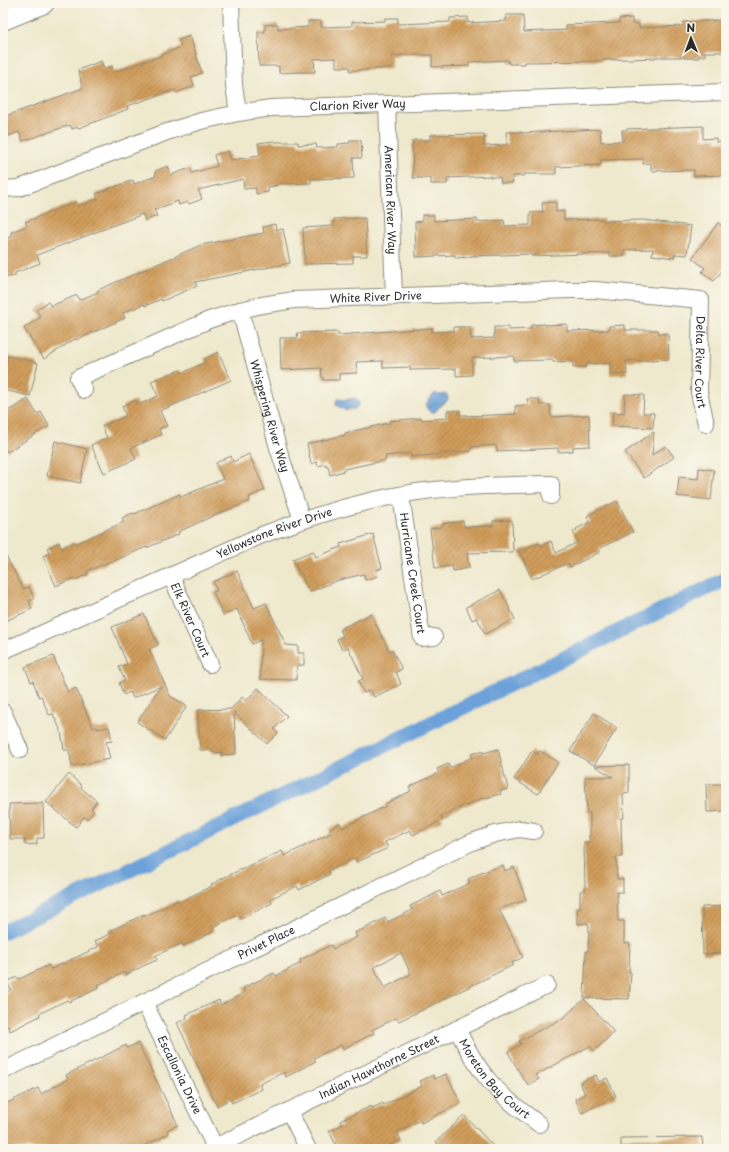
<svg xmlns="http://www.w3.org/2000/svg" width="729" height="1152" font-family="'Playpen Sans',sans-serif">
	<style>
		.water { fill: url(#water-waves); stroke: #4c6682 }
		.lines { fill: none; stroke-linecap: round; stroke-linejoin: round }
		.canal { stroke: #6ca1d9; stroke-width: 15 }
		.building { fill: url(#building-hatch); fill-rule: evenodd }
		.minor-casing { stroke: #8c8a7c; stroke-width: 18 }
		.tertiary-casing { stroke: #8c8a7c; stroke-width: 22 }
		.minor { stroke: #fff; stroke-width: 16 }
		.tertiary { stroke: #fff; stroke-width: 20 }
		.labels { text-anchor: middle; stroke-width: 4; stroke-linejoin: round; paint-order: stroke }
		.street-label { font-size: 11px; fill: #2b2b2b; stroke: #fbf7ec }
	</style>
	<defs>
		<pattern id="water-waves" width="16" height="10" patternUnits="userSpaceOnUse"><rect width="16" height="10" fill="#6ca1d9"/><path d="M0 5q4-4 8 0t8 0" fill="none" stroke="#5983b0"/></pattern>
		<pattern id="building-hatch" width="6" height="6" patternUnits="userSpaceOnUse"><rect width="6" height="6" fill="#d09d5b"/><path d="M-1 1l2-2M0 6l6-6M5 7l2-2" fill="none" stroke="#a9804b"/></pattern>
	</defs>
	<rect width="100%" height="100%" fill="#fbf7ec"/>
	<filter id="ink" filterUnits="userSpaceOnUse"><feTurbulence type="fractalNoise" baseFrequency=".025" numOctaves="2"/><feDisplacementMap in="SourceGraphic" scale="8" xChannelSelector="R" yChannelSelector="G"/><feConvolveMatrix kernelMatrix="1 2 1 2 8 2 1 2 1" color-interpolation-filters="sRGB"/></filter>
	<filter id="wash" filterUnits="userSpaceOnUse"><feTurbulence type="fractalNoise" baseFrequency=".012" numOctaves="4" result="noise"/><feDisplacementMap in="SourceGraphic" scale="16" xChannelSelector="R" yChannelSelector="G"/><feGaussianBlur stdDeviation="0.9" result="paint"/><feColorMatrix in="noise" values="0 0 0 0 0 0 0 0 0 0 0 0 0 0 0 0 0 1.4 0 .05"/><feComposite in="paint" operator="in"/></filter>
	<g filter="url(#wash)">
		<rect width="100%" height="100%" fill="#eee8cc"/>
		<g class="water">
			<path d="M435,393L439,395L446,394L448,397V400C446,402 442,404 440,406C436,411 436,413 430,412L426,407V404Z"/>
			<polygon points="354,398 356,398 358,400 359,404 355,409 351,409 346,411 336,405 336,401 338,399 345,400"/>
		</g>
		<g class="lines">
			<polyline class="canal" points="3,932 726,579"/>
		</g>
		<g id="blocks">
			<g class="building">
				<polygon points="506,15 523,15 524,32 566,30 566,25 619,23 619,19 632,18 632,24 639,24 639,28 683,26 683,22 726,20 726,52 705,52 705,56 699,56 699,58 684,58 684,57 655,57 655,58 602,60 602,61 525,62 525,64 509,64 508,60 469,62 469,66 432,67 432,55 399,55 399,56 391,56 392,68 350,71 350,67 336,67 336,58 314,59 315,72 299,72 279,73 279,66 259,66 258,32 265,32 265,25 278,24 278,29 308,27 308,21 321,21 321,27 352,26 352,22 385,21 385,18 398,18 398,24 450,22 450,18 468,17 468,23 506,21"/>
				<polygon points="190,36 202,73 191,77 194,86 176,93 175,90 127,106 128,109 79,128 78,127 72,129 70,125 23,141 19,132 3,138 3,117 83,88 80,80 81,79 78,70 101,61 104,69 112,66 114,72 161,56 161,55 181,47 179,40"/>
				<polygon points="703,126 703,139 716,138 716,142 726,141 726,175 694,176 694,170 651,171 651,163 643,164 643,159 601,160 601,165 556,167 556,174 524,174 524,176 512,176 513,183 501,183 500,177 490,177 490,176 447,178 447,184 431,184 431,178 413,178 412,145 413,145 413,140 430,140 430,135 484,134 484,146 507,145 506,132 522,132 522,133 600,129 601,142 623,141 622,130 627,130 627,129"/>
				<polygon points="350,140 361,140 362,158 353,158 354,178 311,179 311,183 279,184 279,185 268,187 268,192 256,194 256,188 244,189 243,179 198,190 202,199 189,204 188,202 179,205 178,201 154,210 157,216 145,221 143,214 52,249 37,255 40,263 15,273 15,276 3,278 3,238 12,237 11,232 27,226 25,222 76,202 78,206 98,199 96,194 133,180 134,184 156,176 155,171 168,166 171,175 190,168 192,173 217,166 214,155 228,151 231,160 252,157 252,156 260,155 258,143 274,141 275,142 298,142 298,145 316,144 317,148 338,147 338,144 350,143"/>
				<polygon points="556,202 556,212 564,211 564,220 603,219 603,221 643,220 691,226 687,255 675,254 674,258 652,255 653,249 624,250 624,256 610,256 610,253 531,256 531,254 470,256 470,257 455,258 455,255 416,257 415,222 422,221 422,215 434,215 434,221 477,219 477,222 504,220 505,226 530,225 530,213 543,212 542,203"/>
				<polygon points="365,218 367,256 353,256 353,263 305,264 303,228 334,226 334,219"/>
				<polygon points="718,223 726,229 726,266 714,281 702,272 705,268 692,258"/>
				<polygon points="275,224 276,230 283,229 290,263 195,282 197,286 162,301 161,299 145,306 144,304 123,313 125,318 76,340 75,339 44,359 24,328 41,317 36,310 48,302 51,306 77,295 79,300 98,292 98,290 201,245 264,233 263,227"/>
				<polygon points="545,324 545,325 567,324 567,331 609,330 609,326 625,325 625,330 658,330 659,334 668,333 669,359 626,361 627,374 610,375 610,363 586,364 586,367 573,367 573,361 553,362 553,360 514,361 514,356 472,358 472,375 456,376 456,369 410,370 410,367 383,368 383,361 356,362 357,373 339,374 339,380 323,380 323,377 322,377 321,368 281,370 280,338 298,338 297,333 338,332 338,335 432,328 432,332 454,331 454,327 470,327 471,339 494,338 494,327 509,327 509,330 531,329 531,325"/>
				<polygon points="218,352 231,380 160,411 167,426 159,429 161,435 131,448 136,459 104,473 91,445 107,438 102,426 126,416 122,406 136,400 138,405 158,396 151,381 180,370 182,373 206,362 204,359"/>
				<polygon points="8,356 38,363 30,396 3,390 3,378"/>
				<polygon points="625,394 644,395 643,413 654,413 653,428 612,426 613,412 624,413"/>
				<polygon points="28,399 37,414 41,412 49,426 7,452 3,445 3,414"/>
				<polygon points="527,399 539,399 540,405 550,405 551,417 589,415 590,446 573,447 573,451 558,452 558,448 497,451 496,445 471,447 471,451 411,457 411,453 385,456 386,460 344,469 344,471 330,475 328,466 326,466 326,464 318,466 317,462 311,464 307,444 345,435 345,433 389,423 389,421 422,418 422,420 447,418 447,411 460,410 460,415 467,415 467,416 516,414 515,406 528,405"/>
				<polygon points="654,432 652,455 666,446 674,457 644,478 625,452"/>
				<polygon points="55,441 87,449 80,483 47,476"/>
				<polygon points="249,454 265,490 249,497 250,501 215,515 178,532 179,534 165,540 146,548 146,547 114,561 109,562 87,571 88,574 75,580 74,578 56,586 43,556 50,553 47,548 59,542 61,548 74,542 75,544 124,522 122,518 133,513 134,514 180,494 181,497 223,479 216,463 231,456 233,462"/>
				<polygon points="699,468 714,470 711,500 677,496 679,477 698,479"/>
				<polygon points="617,501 633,532 599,549 600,552 570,567 568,563 532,579 519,551 540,543 541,546 551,541 556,553 578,542 573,532 577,530 576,529 590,522 587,516"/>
				<polygon points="512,520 513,552 467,553 469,568 453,571 452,566 435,568 430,529 442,527 442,524 463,521 464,527 493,526 493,521"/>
				<polygon points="373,534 382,568 376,570 378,576 365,580 364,574 339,580 309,592 301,573 299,573 293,559 313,551 316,557 341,547 340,544"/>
				<polygon points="3,550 23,589 29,587 34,599 29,601 32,609 3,622"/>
				<polygon points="237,571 254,608 266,603 286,645 298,646 298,653 304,653 304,665 297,665 296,680 260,679 261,640 252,644 237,609 223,615 213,592 217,591 213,582"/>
				<polygon points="500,590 515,619 485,634 477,618 472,620 466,607"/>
				<polygon points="144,614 158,645 149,649 170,696 187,706 165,740 137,722 161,686 133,698 130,692 124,695 119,683 125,681 119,667 127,664 112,627"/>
				<polygon points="371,614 389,651 392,650 402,669 396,672 401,684 374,697 370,690 364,693 358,681 363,679 348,647 342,650 337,639 343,636 340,629"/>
				<polygon points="53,656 68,692 76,688 93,728 97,727 97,729 109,727 112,741 106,742 110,759 72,766 69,750 64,750 61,731 53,714 49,715 41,696 39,697 33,681 31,682 25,667"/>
				<polygon points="258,688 287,716 274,729 278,733 267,744 234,712 236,754 222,755 222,752 213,753 212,752 212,750 200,750 198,710 231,709 242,697 246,701"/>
				<polygon points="594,713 617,728 594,765 570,751"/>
				<polygon points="498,749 508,789 500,791 501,794 480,799 466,806 465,805 441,816 443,820 413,835 410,830 385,842 388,848 357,862 355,858 328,871 330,874 299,890 297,886 270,899 272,903 241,919 238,915 212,927 214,931 201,938 183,946 182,943 155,956 157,960 143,966 126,975 125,972 98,985 99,988 69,1002 67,1000 39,1014 40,1016 10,1031 8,1026 3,1029 3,994 11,990 7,982 17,977 19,979 49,965 51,969 98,947 95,941 110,934 109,931 118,927 145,914 146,916 178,900 179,902 212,886 211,885 225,877 282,851 284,856 331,833 329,829 340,823 342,828 386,806 385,804 411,791 409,787 439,773 437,769 448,764 450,768 472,757 471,754 482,751 483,753"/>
				<polygon points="532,751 537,755 540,751 558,762 538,794 514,779"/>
				<polygon points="629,765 629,793 623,794 624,818 621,818 622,857 616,857 617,879 623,879 623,892 617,892 618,921 624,921 624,943 630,943 629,972 631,972 629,999 584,998 586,951 588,951 589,928 588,923 578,924 577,909 580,909 580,891 585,890 584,842 589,842 589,836 590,836 590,813 587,813 585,777 613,777 595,766"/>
				<polygon points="69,774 82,786 81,788 97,801 91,809 94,811 87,819 84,817 76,827 46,802"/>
				<polygon points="706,784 726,784 726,811 707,812"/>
				<polygon points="43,803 44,838 37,838 37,844 25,845 25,839 10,839 9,804"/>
				<path d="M503,865L505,871L514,867L526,900L499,909L523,957L512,963L513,965L416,1013L399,1021L396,1018L372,1030L374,1033L343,1049L341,1045L314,1058L316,1061L286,1077L284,1072L260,1084L262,1089L249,1095L232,1103L230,1099L217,1106L177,1023L187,1018L186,1015L219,1000L221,1005L245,992L243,988L274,973L276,976L301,963L300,960L331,945L333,949L357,937L355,933L372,925L386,918L388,922L412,910L410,906L427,898L440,891L442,896L470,883L468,879L481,873ZM401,953L411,974L384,988L374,967Z"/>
				<polygon points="726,906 726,953 703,954 702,907"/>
				<polygon points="584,999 614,1032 594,1051 590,1046 536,1075 539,1079 528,1085 525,1080 524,1080 508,1052 521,1044 519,1041 563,1018"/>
				<polygon points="138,1043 178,1125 167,1130 168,1134 138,1149 123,1149 121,1145 114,1149 3,1149 3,1105 38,1088 41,1094 68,1079 66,1075 126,1045 127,1048"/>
				<polygon points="446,1074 461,1103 421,1123 420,1120 397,1132 401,1140 382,1149 338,1149 329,1131 342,1125 340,1121 371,1106 372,1108 383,1103 384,1105 422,1086 420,1081 433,1075 435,1079"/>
				<polygon points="596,1075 599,1082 607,1078 616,1096 582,1113 575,1099 585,1094 580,1083"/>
				<polygon points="464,1115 496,1149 443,1149 436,1142"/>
				<polygon points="702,1137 703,1149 621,1149 621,1138"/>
			</g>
		</g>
	</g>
	<g filter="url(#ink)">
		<use href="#blocks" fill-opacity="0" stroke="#8c8a7c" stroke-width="1"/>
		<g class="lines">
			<defs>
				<g id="minor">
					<polyline points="231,3 234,85 238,113"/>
					<path id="s1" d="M387,104L394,297"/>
					<path id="s2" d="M3,189L19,188L164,133L201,121L238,113L271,108L726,92"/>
					<path id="s3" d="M240,310L279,451L302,520"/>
					<path id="s4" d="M84,390L78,378L209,320L240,310L262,305L294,300L569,290H595L701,300L699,392L706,424"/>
					<path id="s5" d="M401,495L422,638L434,637"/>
					<path id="s6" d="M171,576L210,664"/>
					<path id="s7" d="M3,651L262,535C312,516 364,500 417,492C461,486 506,485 551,484V496"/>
					<polyline points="3,712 20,750"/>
					<path id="s8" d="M144,1002L215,1147"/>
					<path id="s9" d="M457,1029C465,1045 474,1062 486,1077C500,1095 520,1110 539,1124"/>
					<path id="s10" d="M3,1071L472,842L495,834L520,829L534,831"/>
					<polyline points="289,1111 308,1149"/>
					<path id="s11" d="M211,1149L547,985"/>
				</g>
				<polyline id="tertiary" points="3,20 44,3"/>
			</defs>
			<use href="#minor" class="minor-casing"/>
			<use href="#tertiary" class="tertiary-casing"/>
			<use href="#minor" class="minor"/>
			<use href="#tertiary" class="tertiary"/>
		</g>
	</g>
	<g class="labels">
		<g class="street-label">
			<text dy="4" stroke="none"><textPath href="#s2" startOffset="368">Clarion River Way</textPath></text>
			<text dy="4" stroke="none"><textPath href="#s1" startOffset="96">American River Way</textPath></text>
			<text dy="4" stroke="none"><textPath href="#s4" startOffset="326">White River Drive</textPath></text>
			<text dy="4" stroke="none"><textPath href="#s4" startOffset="714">Delta River Court</textPath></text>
			<text dy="4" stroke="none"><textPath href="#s3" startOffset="110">Whispering River Way</textPath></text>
			<text dy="4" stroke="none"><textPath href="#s7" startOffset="296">Yellowstone River Drive</textPath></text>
			<text dy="4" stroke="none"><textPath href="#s5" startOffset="79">Hurricane Creek Court</textPath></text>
			<text dy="4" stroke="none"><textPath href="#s6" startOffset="48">Elk River Court</textPath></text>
			<text dy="4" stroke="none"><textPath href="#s10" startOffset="293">Privet Place</textPath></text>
			<text dy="4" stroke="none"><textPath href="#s11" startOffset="187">Indian Hawthorne Street</textPath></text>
			<text dy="4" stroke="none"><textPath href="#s8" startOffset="81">Escallonia Drive</textPath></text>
			<text dy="4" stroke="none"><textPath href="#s9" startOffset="63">Moreton Bay Court</textPath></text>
		</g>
	</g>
	<rect width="729" height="1152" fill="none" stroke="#fbf7ec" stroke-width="16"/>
	<g transform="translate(691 38) rotate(359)" stroke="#fbf7ec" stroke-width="3" paint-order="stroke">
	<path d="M0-3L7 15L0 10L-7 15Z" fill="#2b2b2b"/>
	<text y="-6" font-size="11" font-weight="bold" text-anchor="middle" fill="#2b2b2b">N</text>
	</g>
</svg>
